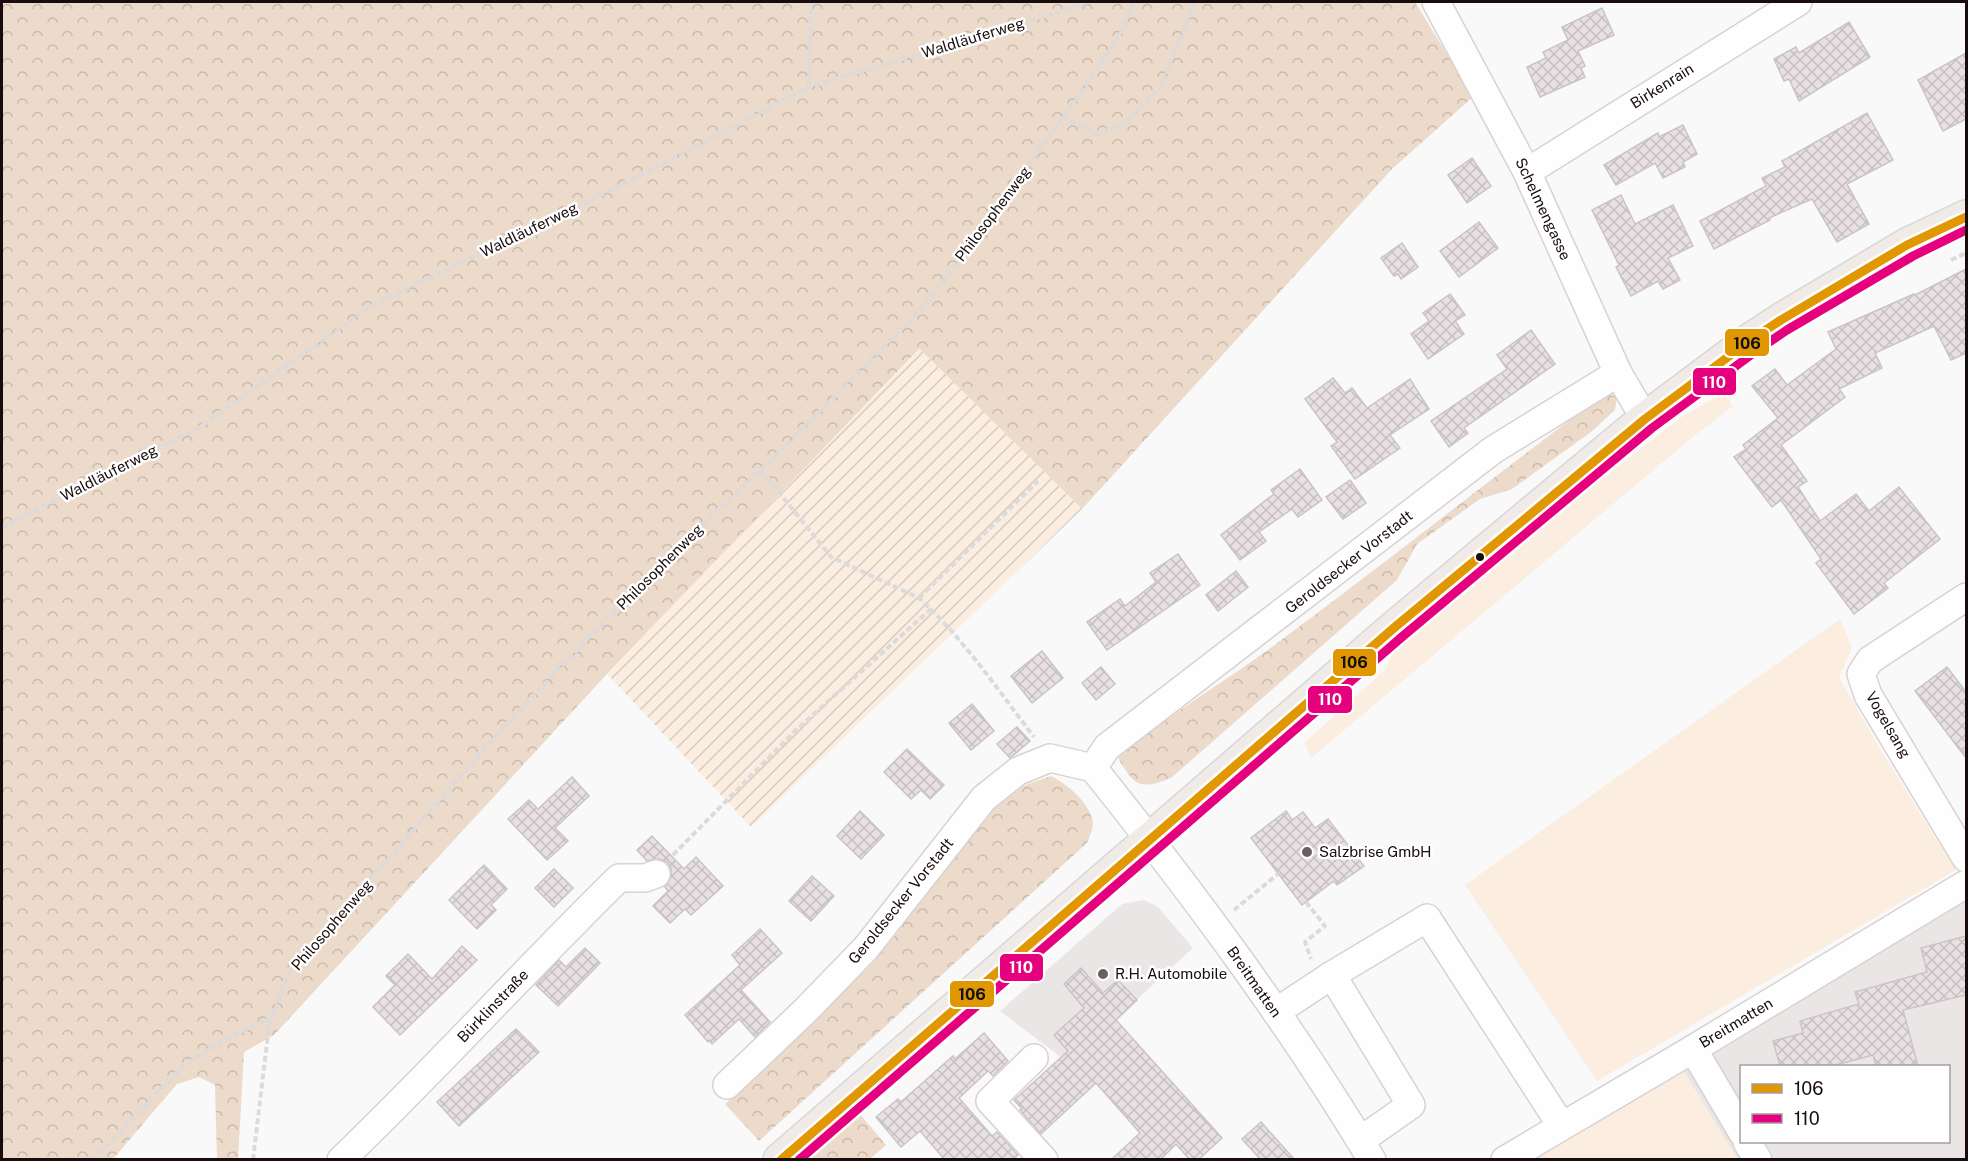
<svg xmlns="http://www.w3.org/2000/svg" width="1968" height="1161" font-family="'Public Sans',sans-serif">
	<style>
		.built { fill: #ebe6e6; fill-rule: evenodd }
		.grass { fill: #fbede0 }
		.forest { fill: url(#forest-crowns) }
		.garden { fill: url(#garden-furrows) }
		.building { fill: url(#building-cross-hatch); stroke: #cac4c6; stroke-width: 1.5 }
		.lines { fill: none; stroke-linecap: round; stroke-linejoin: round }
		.minor-casing { stroke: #d9d2d2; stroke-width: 30 }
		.major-casing { stroke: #d8d6d6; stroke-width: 36 }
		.path { stroke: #dbdbdb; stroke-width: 4; stroke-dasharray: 6 3; stroke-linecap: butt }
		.minor { stroke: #fefefe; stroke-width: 27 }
		.major { stroke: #f1ebe8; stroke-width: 33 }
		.bus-1-casing { stroke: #fff; stroke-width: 14 }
		.bus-2-casing { stroke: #fff; stroke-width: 14 }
		.bus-1 { stroke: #e19701; stroke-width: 9 }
		.bus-2 { stroke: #e5007d; stroke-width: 9 }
		.bus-dot { fill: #180c0d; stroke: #fff; stroke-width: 2 }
		.poi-dot { fill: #675f60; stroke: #fff; stroke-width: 2 }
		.labels { text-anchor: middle; stroke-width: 5; stroke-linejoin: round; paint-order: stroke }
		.street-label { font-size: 15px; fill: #180c0d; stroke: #fff }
		.poi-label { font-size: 15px; fill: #180c0d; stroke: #fff; text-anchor: start }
		.line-badge { stroke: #fff; stroke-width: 2 }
		.badge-label { font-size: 16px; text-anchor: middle; font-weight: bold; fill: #fff }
		.pale-badge-label { font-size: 16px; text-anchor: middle; font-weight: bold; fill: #111 }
	</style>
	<defs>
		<pattern id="forest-crowns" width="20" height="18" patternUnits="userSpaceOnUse" patternTransform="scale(1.5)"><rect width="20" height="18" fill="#ecdaca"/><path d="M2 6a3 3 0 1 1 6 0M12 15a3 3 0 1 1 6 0" fill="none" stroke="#cabaac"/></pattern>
		<pattern id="garden-furrows" width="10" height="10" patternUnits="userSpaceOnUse" patternTransform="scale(1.5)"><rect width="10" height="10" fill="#fbede0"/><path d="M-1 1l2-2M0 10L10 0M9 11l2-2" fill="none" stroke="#d6cabf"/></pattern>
		<pattern id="building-cross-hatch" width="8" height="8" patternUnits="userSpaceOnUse" patternTransform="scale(1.5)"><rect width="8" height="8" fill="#e8e0e3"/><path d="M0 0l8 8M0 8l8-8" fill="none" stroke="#c6bfc2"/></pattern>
	</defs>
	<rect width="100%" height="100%" fill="#f9f9f9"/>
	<g class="built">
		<path d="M1966,898V1159H1737L1683,1070ZM1742,1066H1948V1142H1742Z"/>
		<polygon points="1144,900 1158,907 1193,948 1074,1057 1062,1058 1000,1011 1122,904"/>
	</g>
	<g class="grass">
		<polygon points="1725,392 1733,406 1694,436 1311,758 1304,743 1384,671 1404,633 1680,418"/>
		<polygon points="1840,619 1852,648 1839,677 1878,746 1956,870 1597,1081 1465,885"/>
		<polygon points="1683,1070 1737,1159 1533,1160"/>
	</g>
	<g class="forest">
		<polygon points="2,2 1415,2 1473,97 1392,169 1082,509 919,349 607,674 274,1035 244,1052 238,1159 217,1159 215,1085 199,1077 177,1084 113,1159 2,1160"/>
		<path d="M1609,394L1617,397L1615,410L1591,432L1512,489L1480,499L1417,544L1397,580L1171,778C1140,790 1135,787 1118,758C1168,714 1227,681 1280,641C1385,563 1487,482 1591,404Z"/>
		<path d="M1051,776C1068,785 1091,803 1093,824C1093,829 1089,838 1087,843L759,1141L725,1104L868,968L899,931L930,882L991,809L1025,785Z"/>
		<polygon points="859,1113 886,1145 870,1159 805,1160"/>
	</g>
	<polygon class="garden" points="920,349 1082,509 751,827 607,674"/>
	<g class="building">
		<polygon points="1602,8 1614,35 1578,51 1585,66 1581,68 1585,77 1540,97 1527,67 1546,58 1543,52 1568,40 1562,27"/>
		<polygon points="1849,22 1870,57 1799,101 1789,79 1784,81 1774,59 1796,47 1799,53"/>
		<polygon points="1966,53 1966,119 1943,131 1918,80"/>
		<polygon points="1867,113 1893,160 1847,184 1869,224 1837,242 1812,199 1769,218 1770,220 1714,249 1700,221 1766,186 1762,178 1785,167 1782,161"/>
		<polygon points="1683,125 1697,154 1683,162 1685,167 1663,178 1655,163 1616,185 1604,165 1658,133 1659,137"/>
		<polygon points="1472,158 1491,186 1467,203 1448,175"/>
		<polygon points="1621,195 1635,224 1673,205 1693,246 1668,258 1680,280 1663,289 1658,281 1631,296 1616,267 1619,265 1592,210"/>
		<polygon points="1479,222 1498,248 1459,277 1440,251"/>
		<polygon points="1402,243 1418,267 1401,279 1398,274 1394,276 1381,258"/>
		<polygon points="1966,269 1966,353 1951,360 1934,326 1875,353 1882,368 1839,389 1845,397 1781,445 1807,481 1798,487 1820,521 1856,494 1869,511 1899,487 1940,539 1884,583 1888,588 1854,614 1816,563 1821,559 1781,500 1772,507 1734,457 1746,449 1743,445 1778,418 1752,386 1775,369 1787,385 1836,349 1828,332 1914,294 1915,295"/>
		<polygon points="1450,294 1465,315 1455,321 1464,334 1428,359 1411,334 1429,321 1423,313"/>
		<polygon points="1531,330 1555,364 1464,428 1468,433 1449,447 1431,421 1507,369 1497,355"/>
		<polygon points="1333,378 1345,393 1352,388 1367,408 1410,379 1429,409 1390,435 1400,448 1355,479 1331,446 1337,442 1305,399"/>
		<polygon points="1300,469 1322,500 1298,517 1292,509 1259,532 1266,541 1240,560 1221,535 1274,494 1271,490"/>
		<polygon points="1350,480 1366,503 1343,519 1326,497"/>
		<polygon points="1178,554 1200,585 1107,650 1087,622 1120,599 1125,606 1156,582 1150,573"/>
		<polygon points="1236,571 1248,587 1218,611 1206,595"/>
		<polygon points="1042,651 1063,678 1032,703 1011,676"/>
		<polygon points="1101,667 1115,684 1096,700 1082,683"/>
		<polygon points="1947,667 1966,692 1966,758 1915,691"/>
		<polygon points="972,704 994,731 971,750 949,723"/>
		<polygon points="1017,727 1030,741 1010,758 997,744"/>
		<polygon points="907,749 944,785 930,799 921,790 911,799 884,772"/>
		<polygon points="572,777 589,796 555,828 568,841 547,860 508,819 529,800 538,809"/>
		<polygon points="860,811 884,835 861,859 837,836"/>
		<polygon points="1286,811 1292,820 1303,812 1315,828 1328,819 1364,866 1337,885 1334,881 1302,905 1251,838"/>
		<polygon points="652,836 684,869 696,857 723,886 691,915 685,909 670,923 653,906 668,891 665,887 671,877 671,868 667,862 659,859 647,861 637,850"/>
		<polygon points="484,865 507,889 491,905 496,910 477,929 449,900"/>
		<polygon points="554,869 573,888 554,907 535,888"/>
		<polygon points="812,876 834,896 811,921 789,901"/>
		<polygon points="760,929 782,953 741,990 770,1022 755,1037 739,1019 712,1044 709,1040 708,1042 685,1015 740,965 732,955"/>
		<polygon points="1966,936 1966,995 1903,1010 1918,1066 1876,1066 1873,1055 1832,1066 1780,1066 1773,1041 1803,1033 1800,1021 1859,1004 1855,992 1927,972 1921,948"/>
		<polygon points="462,946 477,960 400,1035 373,1007 395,985 386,976 408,954 432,979"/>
		<polygon points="585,948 600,963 558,1006 536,985 559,960 566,967"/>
		<polygon points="1081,968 1103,993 1118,980 1137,1000 1116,1020 1222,1138 1198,1160 1190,1160 1176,1144 1160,1160 1111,1160 1140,1133 1096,1083 1041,1134 1020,1110 1022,1109 1014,1100 1068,1051 1054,1035 1084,1008 1064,984"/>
		<polygon points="516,1029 539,1052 459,1126 437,1102"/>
		<polygon points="984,1033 1008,1061 993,1076 988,1071 959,1098 992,1136 997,1132 1018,1155 1012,1160 945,1160 920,1131 901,1147 876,1117 898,1099 901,1102 953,1056 955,1059"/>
		<polygon points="1261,1122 1295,1160 1261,1160 1242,1139"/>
	</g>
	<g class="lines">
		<defs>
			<g id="minor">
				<polyline points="1436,2 1527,172 1618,373 1645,419"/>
				<polyline points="1527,172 1798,2"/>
				<polyline points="1966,597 1870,660 1861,674 1868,695 1966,858"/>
				<polyline points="1332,975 1427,918 1561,1125"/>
				<polyline points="1276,1012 1332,975 1411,1105 1361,1140"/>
				<polyline points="1693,1049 1742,1132"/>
				<polyline points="1034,1058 990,1101 1044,1160"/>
				<polyline points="727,1085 806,1010 866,948 984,798 1018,771 1050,758 1093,768"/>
				<polyline points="1747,1142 1758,1160"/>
				<path d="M341,1160C436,1069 525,970 619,878H645L656,874"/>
				<path d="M1372,1160C1289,1022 1193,893 1093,768L1107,747L1493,450L1618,373"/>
				<polyline points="1505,1160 1693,1049 1966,884"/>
			</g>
			<polyline id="major" points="780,1160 1395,627 1645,419 1752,339 1781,320 1907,245 1966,217"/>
		</defs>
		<use href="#minor" class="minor-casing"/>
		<use href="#major" class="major-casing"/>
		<g class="path">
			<polyline points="809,87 811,2"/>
			<polyline points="1062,117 1097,135 1128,121 1161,87 1195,2"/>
			<polyline points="1951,260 1966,253"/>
			<path d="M761,470L831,557L919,598C963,638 998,690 1034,737"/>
			<polyline points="2,527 198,428 373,305 609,191 809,87 1014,26 1088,2"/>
			<polyline points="919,598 1038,481"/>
			<polyline points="673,855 796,730 931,609"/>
			<polyline points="1306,902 1325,926 1305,942 1311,959"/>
			<polyline points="1234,910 1278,874"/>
			<polyline points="93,1160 184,1065 230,1037 271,1018"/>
			<polyline points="253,1160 269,1026 288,975 350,899 378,871 506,724 656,568 761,470 925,305 1011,190 1097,70 1122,31 1134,2"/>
		</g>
		<use href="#minor" class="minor"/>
		<use href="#major" class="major"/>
		<defs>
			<polyline id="bus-1" points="781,1160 1395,627 1645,419 1752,339 1781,320 1907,245 1966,217"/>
			<polyline id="bus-2" points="799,1160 1403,636 1652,428 1759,349 1787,330 1913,256 1966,230"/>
		</defs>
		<use href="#bus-1" class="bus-1-casing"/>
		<use href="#bus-2" class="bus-2-casing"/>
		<use href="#bus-1" class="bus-1"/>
		<use href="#bus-2" class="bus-2"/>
	</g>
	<circle class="bus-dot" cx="1480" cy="557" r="5"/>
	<g class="poi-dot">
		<circle cx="1307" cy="852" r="6"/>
		<circle cx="1103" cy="974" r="6"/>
	</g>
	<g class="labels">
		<g class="street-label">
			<text transform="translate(973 38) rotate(-17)" y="5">Waldläuferweg</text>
			<text transform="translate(1662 86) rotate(-32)" y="5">Birkenrain</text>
			<text transform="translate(1543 209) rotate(65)" y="5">Schelmengasse</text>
			<text transform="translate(993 214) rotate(-53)" y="5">Philosophenweg</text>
			<text transform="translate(529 230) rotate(-26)" y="5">Waldläuferweg</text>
			<text transform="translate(109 473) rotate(-27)" y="5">Waldläuferweg</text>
			<text transform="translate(1349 562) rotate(-38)" y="5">Geroldsecker Vorstadt</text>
			<text transform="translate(660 567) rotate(-45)" y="5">Philosophenweg</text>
			<text transform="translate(1888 725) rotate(60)" y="5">Vogelsang</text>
			<text transform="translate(901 901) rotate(-51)" y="5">Geroldsecker Vorstadt</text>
			<text transform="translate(332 925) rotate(-49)" y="5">Philosophenweg</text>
			<text transform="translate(1254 982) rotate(55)" y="5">Breitmatten</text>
			<text transform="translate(493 1006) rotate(-46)" y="5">Bürklinstraße</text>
			<text transform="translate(1736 1023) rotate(-31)" y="5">Breitmatten</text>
		</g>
		<g class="poi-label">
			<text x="1319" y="857">Salzbrise GmbH</text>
			<text x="1115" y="979">R.H. Automobile</text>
		</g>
	</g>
	<g class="line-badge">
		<rect x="1724" y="328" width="46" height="29" rx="6" fill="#e19701"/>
		<rect x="1692" y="367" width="45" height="29" rx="6" fill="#e5007d"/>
		<rect x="1332" y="648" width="45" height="29" rx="6" fill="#e19701"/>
		<rect x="1307" y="685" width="46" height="29" rx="6" fill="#e5007d"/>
		<rect x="999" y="953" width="45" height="29" rx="6" fill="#e5007d"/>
		<rect x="949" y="980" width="46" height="28" rx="6" fill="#e19701"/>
	</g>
	<g class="badge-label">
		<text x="1714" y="388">110</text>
		<text x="1330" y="705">110</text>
		<text x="1021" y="973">110</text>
	</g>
	<g class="pale-badge-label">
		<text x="1747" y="349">106</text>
		<text x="1354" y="668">106</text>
		<text x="972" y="1000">106</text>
	</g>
	<rect width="1968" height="1161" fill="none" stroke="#180c0d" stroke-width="6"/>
	<rect x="1740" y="1065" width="210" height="78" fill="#ffffff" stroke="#a39e9e" stroke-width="1.5"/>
	<rect x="1752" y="1084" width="30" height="9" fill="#e19701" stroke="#a39e9e" stroke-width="1.5"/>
	<text x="1794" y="1095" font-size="18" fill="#180c0d">106</text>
	<rect x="1752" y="1114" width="30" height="9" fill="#e5007d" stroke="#a39e9e" stroke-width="1.5"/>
	<text x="1794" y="1125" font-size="18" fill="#180c0d">110</text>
</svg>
